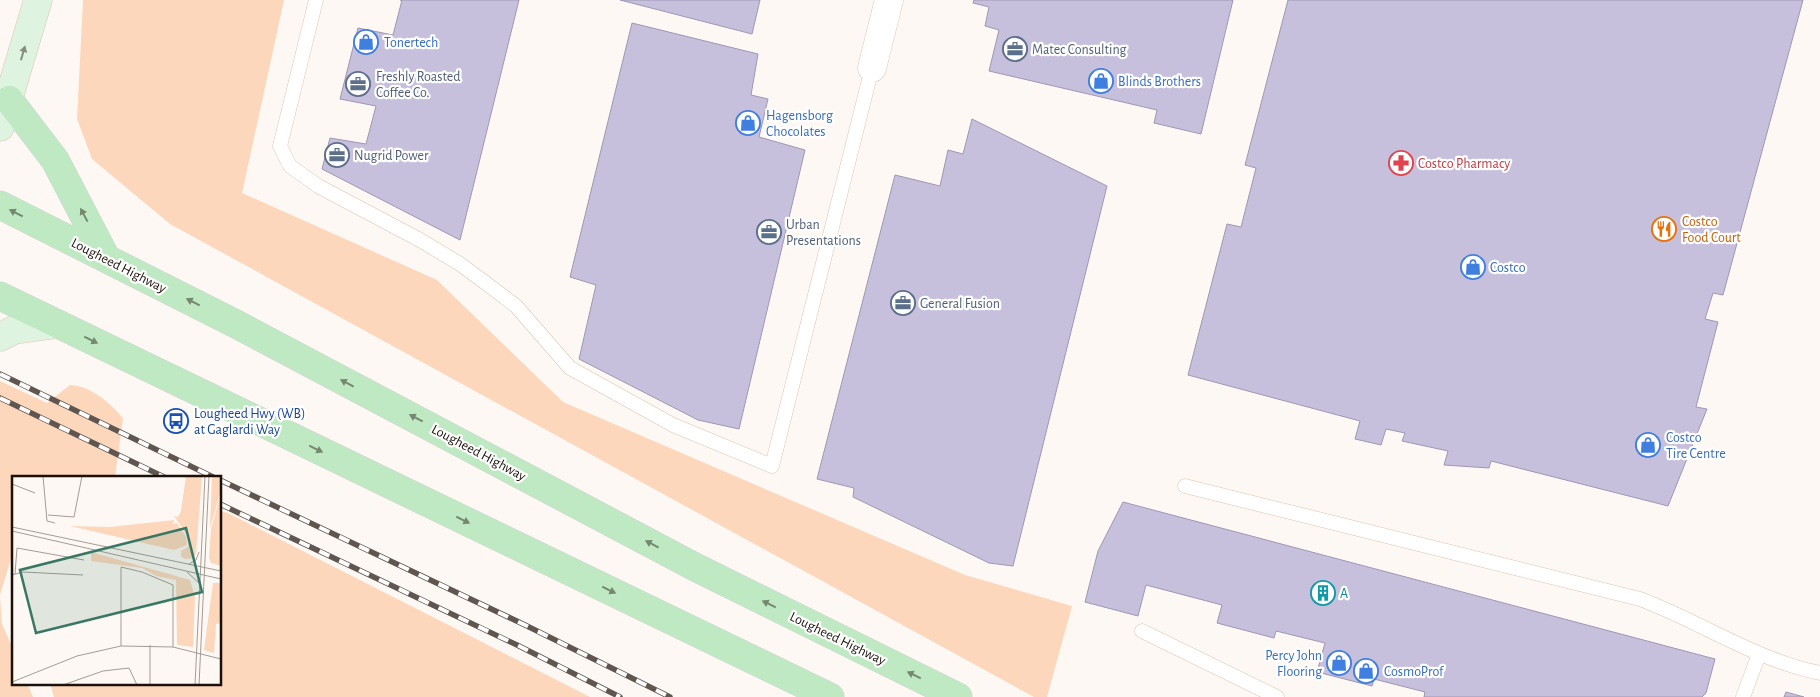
<svg xmlns="http://www.w3.org/2000/svg" width="1820" height="697" font-family="'Alegreya Sans',sans-serif">
	<style>
		.green { fill: #fdd7bc }
		.building { fill: #c7c0dd; stroke: #9e97b3 }
		.lines { fill: none; stroke-linecap: round; stroke-linejoin: round }
		.lane-casing { stroke: #dfc3b0; stroke-width: 15 }
		.street-casing { stroke: #dfc3b0; stroke-width: 29 }
		.secondary-casing { stroke: #dfc3b0; stroke-width: 29 }
		.primary-casing { stroke: #d6d4d3; stroke-width: 29 }
		.lane { stroke: #fff; stroke-width: 14 }
		.street { stroke: #fff; stroke-width: 28 }
		.secondary { stroke: #def4e0; stroke-width: 28 }
		.primary { stroke: #bee9c2; stroke-width: 28 }
		.rail-casing { stroke: #5f5650; stroke-width: 5.5 }
		.rail { stroke: #fff; stroke-width: 4; stroke-dasharray: 11; stroke-linecap: butt }
		.oneway { fill: #868e80 }
		.oneway2 { fill: #75886f }
		.labels { text-anchor: middle; stroke-width: 4.5; stroke-linejoin: round; paint-order: stroke }
		.shop-label { font-size: 14px; fill: #366cbe; stroke: #fff; text-anchor: start }
		.service-label { font-size: 14px; fill: #4e5e75; stroke: #fff; text-anchor: start }
		.health-label { font-size: 14px; fill: #be3a42; stroke: #fff; text-anchor: start }
		.food-label { font-size: 14px; fill: #c56008; stroke: #fff; text-anchor: start }
		.street-label { font-size: 14px; fill: #1b110a; stroke: #fff }
		.transit-label { font-size: 14px; fill: #164399; stroke: #fff; text-anchor: start }
		.culture-label { font-size: 14px; fill: #0d838f; stroke: #fff; text-anchor: start }
		.inset-road { fill: none; stroke: #a39c96; stroke-width: 1 }
		.view { fill: #387764; fill-opacity: 0.15; stroke: #387764; stroke-width: 2.5 }
		.inset-edge { fill: none; stroke: #1b110a; stroke-width: 2.5 }
	</style>
	<rect width="100%" height="100%" fill="#fef8f4"/>
	<g class="green">
		<polygon points="83,0 284,0 242,193 437,280 563,402 965,575 1072,606 1047,697 1034,697 170,224 92,159 77,119"/>
		<path d="M0,381L47,403L70,385C91,386 109,402 123,418L115,477H14V549L0,595Z"/>
		<polygon points="220,511 228,513 590,697 54,697 50,683 220,683"/>
		<polygon points="0,597 2,624 14,651 14,683 27,683 33,697 0,697"/>
	</g>
	<g class="building">
		<polygon points="400,0 519,0 460,240 322,169 330,138 366,144 376,106 340,99 358,28 393,35 402,0"/>
		<polygon points="620,0 760,0 752,34"/>
		<polygon points="974,0 1233,0 1201,134 1154,123 1157,110 989,71 999,30 985,26 989,7 973,3"/>
		<polygon points="1288,0 1803,0 1723,295 1713,293 1705,319 1718,322 1696,407 1707,409 1668,506 1491,461 1489,468 1444,465 1448,451 1402,441 1405,433 1386,429 1381,445 1355,439 1360,421 1188,375 1227,224 1241,227 1256,168 1245,165"/>
		<polygon points="632,23 758,54 751,95 768,99 759,137 805,150 739,429 698,420 579,359 596,285 570,277"/>
		<polygon points="972,119 1107,186 1013,566 989,563 853,497 854,488 817,479 895,175 940,186 948,150 963,154"/>
		<polygon points="1123,502 1715,659 1706,693 1702,697 1424,697 1425,692 1374,679 1372,686 1317,672 1325,643 1276,631 1274,638 1217,623 1222,605 1146,585 1138,616 1085,602 1098,551"/>
		<polygon points="1786,692 1804,697 1784,697"/>
	</g>
	<g class="lines">
		<defs>
			<g id="lane">
				<polyline points="316,0 280,146 290,166 318,186 420,240 460,264 491,287 516,306 570,368 673,425 772,466 872,68"/>
				<path d="M1185,486L1640,599C1701,622 1756,660 1820,673"/>
				<polyline points="1142,631 1277,697"/>
				<polyline points="1743,697 1759,654"/>
			</g>
			<polyline id="street" points="872,68 889,0"/>
			<g id="secondary">
				<polyline points="0,127 38,0"/>
				<polyline points="0,337 14,330 58,324"/>
			</g>
			<g id="primary">
				<polyline points="9,100 55,160 106,258"/>
				<polyline points="0,205 236,324 695,567 958,697"/>
				<polyline points="0,296 830,697"/>
			</g>
		</defs>
		<use href="#lane" class="lane-casing"/>
		<use href="#street" class="street-casing"/>
		<use href="#secondary" class="secondary-casing"/>
		<use href="#primary" class="primary-casing"/>
		<use href="#lane" class="lane"/>
		<use href="#street" class="street"/>
		<use href="#secondary" class="secondary"/>
		<use href="#primary" class="primary"/>
		<defs>
			<g id="rail">
				<polyline points="0,374 213,477"/>
				<polyline points="0,398 164,477"/>
				<polyline points="220,480 525,625 670,697"/>
				<polyline points="220,504 517,645 620,697"/>
			</g>
		</defs>
		<use href="#rail" class="rail-casing"/>
		<use href="#rail" class="rail"/>
	</g>
	<defs><path id="oneway-solid" d="M-6-.8H1V-3.2L6.5 0L1 3.2V.8H-6Z" transform="scale(1.25)"/></defs>
	<use class="oneway" href="#oneway-solid" transform="translate(23 53) rotate(-74)"/>
	<g class="oneway2">
		<use href="#oneway-solid" transform="translate(16 213) rotate(-153)"/>
		<use href="#oneway-solid" transform="translate(84 215) rotate(-118)"/>
		<use href="#oneway-solid" transform="translate(193 302) rotate(-153)"/>
		<use href="#oneway-solid" transform="translate(91 340) rotate(26)"/>
		<use href="#oneway-solid" transform="translate(347 383) rotate(-152)"/>
		<use href="#oneway-solid" transform="translate(416 418) rotate(-153)"/>
		<use href="#oneway-solid" transform="translate(316 449) rotate(26)"/>
		<use href="#oneway-solid" transform="translate(463 520) rotate(26)"/>
		<use href="#oneway-solid" transform="translate(652 544) rotate(-152)"/>
		<use href="#oneway-solid" transform="translate(609 590) rotate(26)"/>
		<use href="#oneway-solid" transform="translate(769 604) rotate(-154)"/>
		<use href="#oneway-solid" transform="translate(914 675) rotate(-154)"/>
	</g>
	<defs>
		<symbol id="shop-ring" viewBox="-11 -11 22 22"><circle r="9.5" fill="#fff" stroke="#3f7fe0" stroke-width="1.5"/><path d="M-5-2.5h2.3a2.7 3.5 0 0 1 5.4 0H5L5.5 6h-11ZM-1.5-2.5h3a1.5 2.3 0 0 0-3 0Z" fill="#3f7fe0"/></symbol>
		<symbol id="office-ring" viewBox="-11 -11 22 22"><circle r="9.5" fill="#fff" stroke="#5c6f8a" stroke-width="1.5"/><path d="M-6-3h4V-5.5h4V-3h4V5H-6ZM-1-4.5V-3h2v-1.5ZM-6 0V1H6V0Z" fill="#5c6f8a"/></symbol>
		<symbol id="pharmacy-ring" viewBox="-11 -11 22 22"><circle r="9.5" fill="#fff" stroke="#e0444e" stroke-width="1.5"/><path d="M-2-6h4v4h4v4h-4v4h-4v-4h-4v-4h4Z" fill="#e0444e"/></symbol>
		<symbol id="restaurant-ring" viewBox="-11 -11 22 22"><circle r="9.5" fill="#fff" stroke="#e8710a" stroke-width="1.5"/><path d="M-5-6h1v4h1v-4h1v4h1v-4h1v5L-1.5 .5V6h-2V.5L-5-1ZM5-6V6H3V1.5H1.5Q1.5-4 5-6Z" fill="#e8710a"/></symbol>
		<symbol id="bus-ring" viewBox="-11 -11 22 22"><circle r="9.5" fill="#fff" stroke="#1a4fb4" stroke-width="1.5"/><path d="M-5-6H5V4H4V6H2V4H-2V6H-4V4H-5ZM-3.5-4V0h7V-4ZM-3.5 1.2v1.5H-2V1.2ZM2 1.2v1.5H3.5V1.2Z" fill="#1a4fb4"/></symbol>
		<symbol id="building-ring" viewBox="-11 -11 22 22"><circle r="9.5" fill="#fff" stroke="#0f9aa8" stroke-width="1.5"/><path d="M-4-6H4V6H1V3H-1V6H-4ZM-2.5-4.3h1.7v1.8h-1.7ZM.8-4.3h1.7v1.8H.8ZM-2.5-1h1.7V.8h-1.7ZM.8-1h1.7V.8H.8Z" fill="#0f9aa8"/></symbol>
	</defs>
	<g fill-rule="evenodd">
		<use href="#shop-ring" x="352" y="28" width="28" height="28"/>
		<use href="#office-ring" x="1001" y="35" width="28" height="28"/>
		<use href="#shop-ring" x="1087" y="67" width="28" height="28"/>
		<use href="#office-ring" x="344" y="70" width="28" height="28"/>
		<use href="#shop-ring" x="734" y="109" width="28" height="28"/>
		<use href="#office-ring" x="323" y="141" width="28" height="28"/>
		<use href="#pharmacy-ring" x="1387" y="149" width="28" height="28"/>
		<use href="#restaurant-ring" x="1650" y="215" width="28" height="28"/>
		<use href="#office-ring" x="755" y="218" width="28" height="28"/>
		<use href="#shop-ring" x="1459" y="253" width="28" height="28"/>
		<use href="#office-ring" x="889" y="289" width="28" height="28"/>
		<use href="#bus-ring" x="162" y="407" width="28" height="28"/>
		<use href="#shop-ring" x="1634" y="431" width="28" height="28"/>
		<use href="#building-ring" x="1309" y="579" width="28" height="28"/>
		<use href="#shop-ring" x="1325" y="649" width="28" height="28"/>
		<use href="#shop-ring" x="1352" y="657" width="28" height="28"/>
	</g>
	<g class="labels">
		<g class="shop-label">
			<text x="384" y="47">Tonertech</text>
			<text x="1118" y="86">Blinds Brothers</text>
			<text x="766" y="120">Hagensborg<tspan x="766" dy="16">Chocolates</tspan></text>
			<text x="1490" y="272">Costco</text>
			<text x="1666" y="442">Costco<tspan x="1666" dy="16">Tire Centre</tspan></text>
			<text x="1322" y="660" text-anchor="end">Percy John<tspan x="1322" dy="16">Flooring</tspan></text>
			<text x="1384" y="676">CosmoProf</text>
		</g>
		<g class="service-label">
			<text x="1032" y="54">Matec Consulting</text>
			<text x="376" y="81">Freshly Roasted<tspan x="376" dy="16">Coffee Co.</tspan></text>
			<text x="354" y="160">Nugrid Power</text>
			<text x="786" y="229">Urban<tspan x="786" dy="16">Presentations</tspan></text>
			<text x="920" y="308">General Fusion</text>
		</g>
		<g class="health-label">
			<text x="1418" y="168">Costco Pharmacy</text>
		</g>
		<g class="food-label">
			<text x="1682" y="226">Costco<tspan x="1682" dy="16">Food Court</tspan></text>
		</g>
		<g class="street-label">
			<text transform="translate(119 265) rotate(27)" y="5">Lougheed Highway</text>
			<text transform="translate(479 452) rotate(28)" y="5">Lougheed Highway</text>
			<text transform="translate(838 638) rotate(26)" y="5">Lougheed Highway</text>
		</g>
		<g class="transit-label">
			<text x="194" y="418">Lougheed Hwy (WB)<tspan x="194" dy="16">at Gaglardi Way</tspan></text>
		</g>
		<g class="culture-label">
			<text x="1340" y="598">A</text>
		</g>
	</g>
	<g transform="translate(12 476)">
		<rect width="209" height="209" fill="#fef8f4"/>
		<path d="M174,0H190L184,78L182,82L174,83L169,81V75L176,71L177,62L162,40L166,41L169,35ZM200,0H209V15L198,52ZM209,18V90L199,87L197,82L199,53ZM162,44L161,48L165,47L174,61L175,69L162,74L58,50L98,51ZM79,76L178,104L183,121L181,171L165,169L164,104L144,100L130,92L79,85ZM201,107H209V147L204,148L202,177L192,174Z" fill="#fdd7bc"/>
		<path class="inset-road" d="M31,0L35,45L43,47M99,0H151M0,8L23,17M36,39L62,41L70,0M0,51L209,95M0,55L209,103M177,88L184,84L187,76M175,96L187,107M3,98L5,72L72,84M0,99L11,96L71,99M109,170V91L130,96L161,109V171M0,206L65,180L109,170L161,171L209,183M51,209L91,195L117,192L125,209M138,209V169M183,209L193,0M187,209L197,0"/>
		<path class="view" d="M174,52L190,116L24,157L8,94Z"/>
		<rect width="209" height="209" class="inset-edge"/>
	</g>
</svg>
